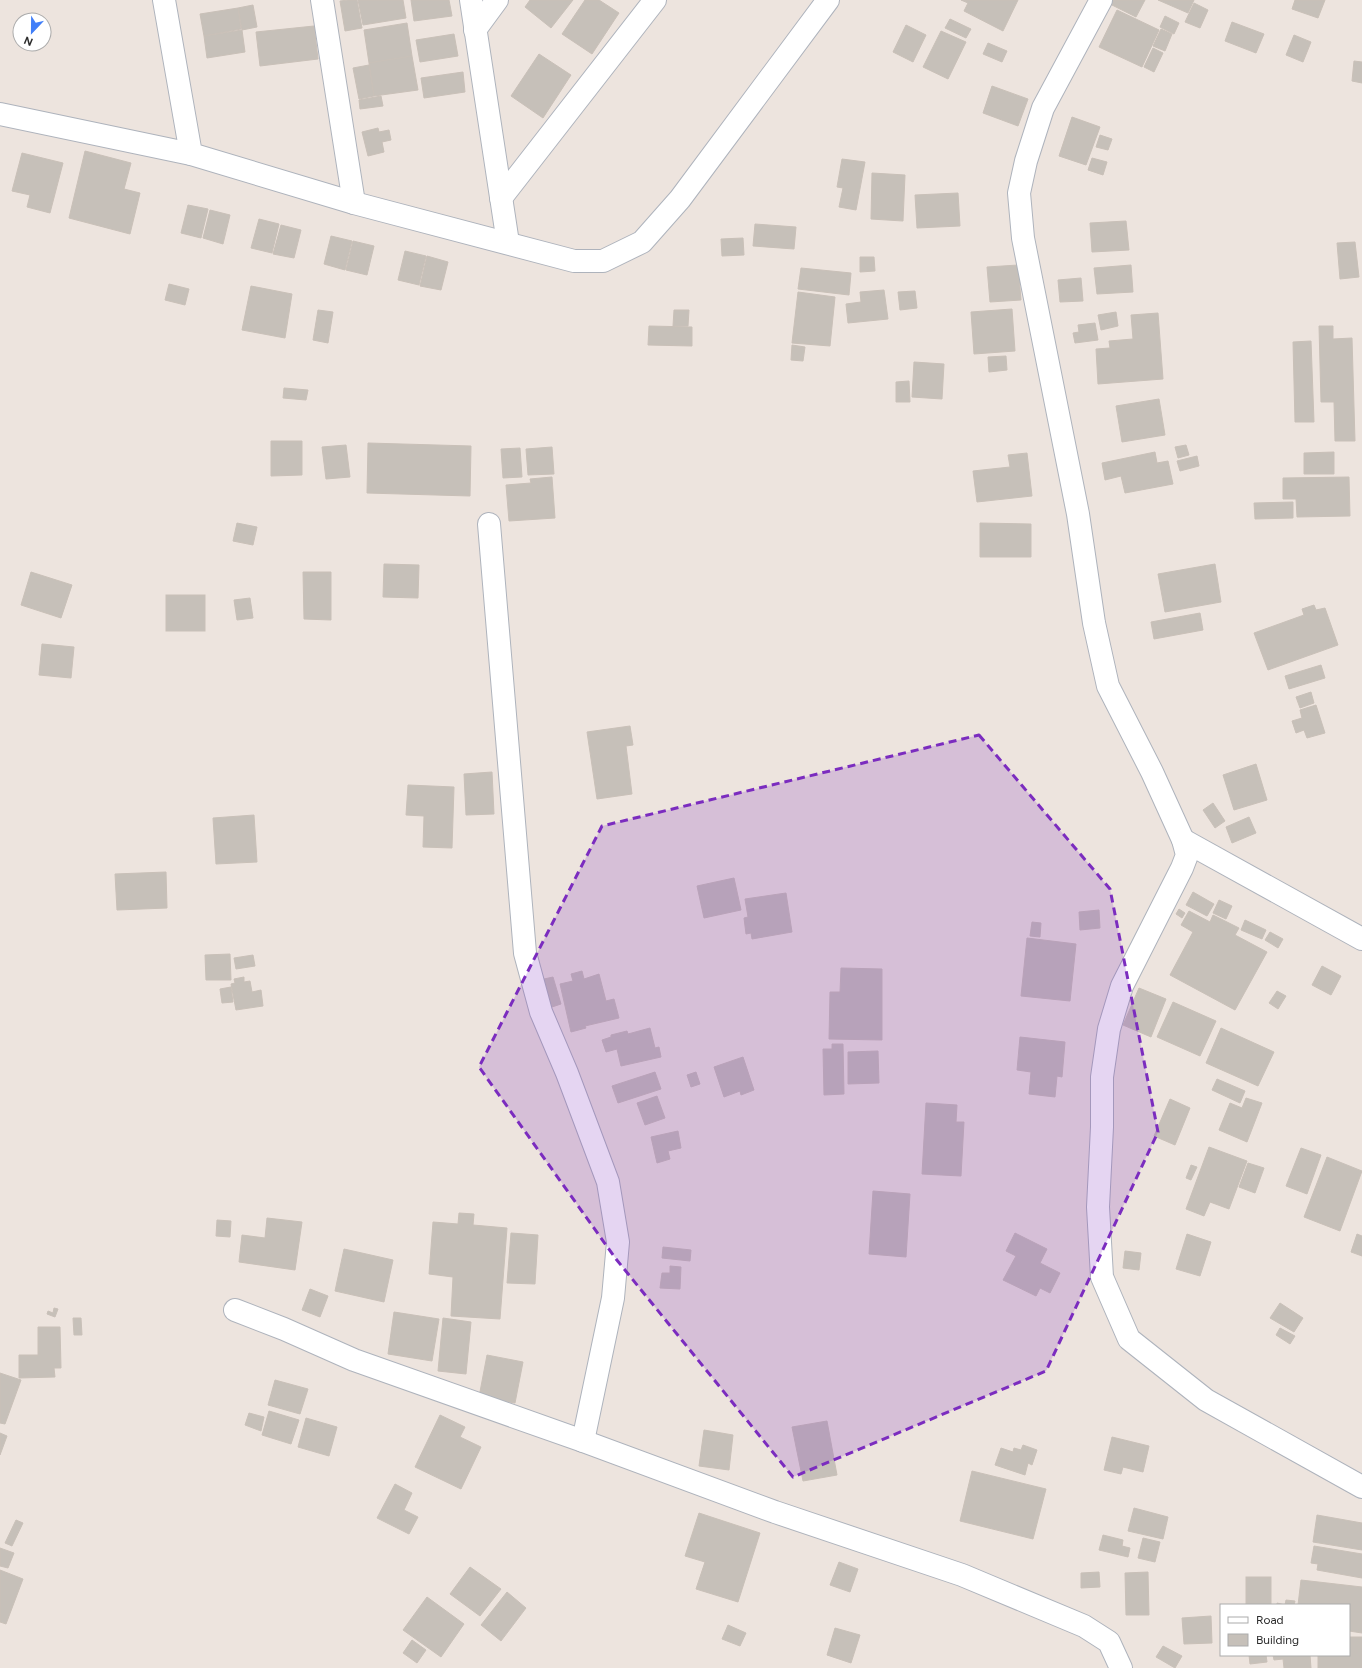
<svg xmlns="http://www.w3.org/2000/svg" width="1362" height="1668" font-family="Figtree,sans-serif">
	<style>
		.building { fill: #c6c0b9; stroke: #c9c0b8 }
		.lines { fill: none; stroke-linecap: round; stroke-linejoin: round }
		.street-casing { stroke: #aeb3bc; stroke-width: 24 }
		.street { stroke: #fff; stroke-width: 22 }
		.marked { fill: #7b2cbf; fill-opacity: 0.2; stroke: #7b2cbf; stroke-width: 3; stroke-dasharray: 8 5; stroke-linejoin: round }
	</style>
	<rect width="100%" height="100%" fill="#ede4de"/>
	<g class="building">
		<polygon points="348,0 357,0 362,28 345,31 340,1"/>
		<polygon points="358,0 403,0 406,18 363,25"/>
		<polygon points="411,0 449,0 452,16 414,21"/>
		<polygon points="530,0 573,0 551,28 525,7"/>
		<polygon points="585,0 599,0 619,13 592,54 562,34"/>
		<polygon points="961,0 1018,0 1003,31 964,11 968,3"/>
		<polygon points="1107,0 1145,0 1136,17 1106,2"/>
		<polygon points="1158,0 1194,0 1188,13"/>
		<polygon points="1295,0 1325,0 1318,18 1292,9"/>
		<polygon points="1194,3 1208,10 1200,28 1185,22"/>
		<polygon points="253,5 257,27 242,30 238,8"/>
		<polygon points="238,8 241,29 204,36 200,14"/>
		<polygon points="1117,10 1159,30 1142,67 1099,47"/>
		<polygon points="1165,16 1179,23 1174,34 1160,27"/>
		<polygon points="950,19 971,29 966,38 945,28"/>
		<polygon points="1232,22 1264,34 1256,53 1225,41"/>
		<polygon points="407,23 412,56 369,63 364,30"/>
		<polygon points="906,25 926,35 913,62 893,52"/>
		<polygon points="314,26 318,59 260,66 256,32"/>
		<polygon points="1161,29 1172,34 1165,51 1153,46"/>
		<polygon points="242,30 245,52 207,58 204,36"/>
		<polygon points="941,31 966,42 948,79 923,67"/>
		<polygon points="454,34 458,56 420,62 416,40"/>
		<polygon points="1294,35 1311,42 1303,62 1286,55"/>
		<polygon points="988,43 1007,51 1002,62 983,54"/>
		<polygon points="1153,48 1163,53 1154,72 1144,67"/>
		<polygon points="539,54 571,75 543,118 511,96"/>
		<polygon points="412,56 418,90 374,96 369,63"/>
		<polygon points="1354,61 1362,62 1362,83 1352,81"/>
		<polygon points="369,65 374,96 359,99 353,68"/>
		<polygon points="463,72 465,92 424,98 421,78"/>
		<polygon points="992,86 1028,99 1018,126 983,113"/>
		<polygon points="381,96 383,106 360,109 359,100"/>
		<polygon points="1072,117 1100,127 1086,165 1059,156"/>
		<polygon points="378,128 379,132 389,130 391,140 382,142 384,152 368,156 362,132"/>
		<polygon points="1100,135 1112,139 1108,150 1096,147"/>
		<polygon points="85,151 131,163 124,189 140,193 130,234 69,218"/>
		<polygon points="22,153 63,163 50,213 27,207 30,195 12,191"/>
		<polygon points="1092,158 1107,162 1103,175 1088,170"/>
		<polygon points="842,159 865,162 856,210 839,207 843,188 837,187"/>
		<polygon points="872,173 905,175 903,221 871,219"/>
		<polygon points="958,193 960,226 917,228 915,195"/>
		<polygon points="188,205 208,209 201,238 181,233"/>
		<polygon points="210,210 230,215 223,244 203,238"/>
		<polygon points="259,219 279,224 272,253 251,248"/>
		<polygon points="1126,221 1129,250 1092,252 1090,223"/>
		<polygon points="755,224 796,227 794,249 753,246"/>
		<polygon points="281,225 301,230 294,258 273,254"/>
		<polygon points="331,236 352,241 345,270 324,264"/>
		<polygon points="743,238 744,255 722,256 721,239"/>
		<polygon points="353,241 374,246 367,275 346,270"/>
		<polygon points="1355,242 1359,277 1340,279 1337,243"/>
		<polygon points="405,251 426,256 419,285 398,280"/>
		<polygon points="427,256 448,262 441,290 420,286"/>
		<polygon points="860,257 874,257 875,271 860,272"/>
		<polygon points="1018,265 1021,300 990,302 987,267"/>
		<polygon points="1131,265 1133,292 1097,294 1094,268"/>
		<polygon points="801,268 851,273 849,295 798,289"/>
		<polygon points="1081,278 1083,301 1060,302 1058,280"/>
		<polygon points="169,284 189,289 185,305 165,300"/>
		<polygon points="251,286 292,294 285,338 242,330"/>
		<polygon points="884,290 888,319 848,323 846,304 861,302 860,292"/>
		<polygon points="915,291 917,308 900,310 898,292"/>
		<polygon points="798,292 835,297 830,346 792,343"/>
		<polygon points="1012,309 1015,351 974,354 971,312"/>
		<polygon points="318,310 333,312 328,343 313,340"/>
		<polygon points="674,310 689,310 688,326 673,326"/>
		<polygon points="1116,312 1118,326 1101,330 1098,315"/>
		<polygon points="1158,313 1163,379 1098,384 1096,349 1110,348 1109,341 1133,339 1131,315"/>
		<polygon points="1095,323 1098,340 1075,343 1073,333 1079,332 1078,325"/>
		<polygon points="649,326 692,327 692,346 648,345"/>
		<polygon points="1319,326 1333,326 1333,339 1352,338 1355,441 1335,441 1334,402 1321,402"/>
		<polygon points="1311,341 1314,422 1295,422 1293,342"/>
		<polygon points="792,345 805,347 803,361 791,360"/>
		<polygon points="1006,356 1007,370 989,372 988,357"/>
		<polygon points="914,362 944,364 942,399 912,397"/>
		<polygon points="909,381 910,402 896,402 896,382"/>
		<polygon points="284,388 308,390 306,400 283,398"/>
		<polygon points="1159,399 1165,435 1122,442 1116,406"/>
		<polygon points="271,441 302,441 302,475 271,476"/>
		<polygon points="368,443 471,446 470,496 367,493"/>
		<polygon points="346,445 350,477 326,479 322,447"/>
		<polygon points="1186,445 1189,455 1178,458 1175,447"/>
		<polygon points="552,447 554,474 528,475 526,449"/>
		<polygon points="520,448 522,477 503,478 501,449"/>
		<polygon points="1155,452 1157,463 1168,461 1173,484 1125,493 1121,476 1105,480 1102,463"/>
		<polygon points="1334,452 1334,474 1304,474 1304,453"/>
		<polygon points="1027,453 1032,496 977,502 973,471 1010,467 1008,455"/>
		<polygon points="1197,456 1199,466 1180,471 1177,461"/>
		<polygon points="552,477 555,518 509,521 506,485 531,483 530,479"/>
		<polygon points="1349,477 1350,516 1297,517 1296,499 1283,499 1283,478"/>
		<polygon points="1293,502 1293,518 1255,519 1254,503"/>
		<polygon points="237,523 257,527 253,545 233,541"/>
		<polygon points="980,523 1031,524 1031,557 980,557"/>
		<polygon points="384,564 419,565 418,598 383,597"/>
		<polygon points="1215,564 1221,602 1165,612 1158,574"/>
		<polygon points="31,572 72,585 61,618 21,605"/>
		<polygon points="303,572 331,572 331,620 304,619"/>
		<rect x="166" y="595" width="39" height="36"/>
		<polygon points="250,598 253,618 237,620 234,600"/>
		<polygon points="1314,605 1316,610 1325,608 1338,645 1268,670 1254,633 1304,615 1302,609"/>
		<polygon points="1200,613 1203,630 1154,639 1151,622"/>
		<polygon points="42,644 74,647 71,678 39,675"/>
		<polygon points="1321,665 1325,678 1289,689 1285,676"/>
		<polygon points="1311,692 1314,703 1300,708 1296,697"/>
		<polygon points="1316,705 1325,733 1307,738 1304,730 1296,733 1292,721 1302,718 1300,710"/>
		<polygon points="630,726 633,745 626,746 632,794 597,799 587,732"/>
		<polygon points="1256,764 1267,800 1234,810 1223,775"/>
		<polygon points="492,772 494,814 466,815 464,774"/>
		<polygon points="408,785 454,787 452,848 423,847 424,816 406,815"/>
		<polygon points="1213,803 1225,821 1215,828 1203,810"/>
		<polygon points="254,815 257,862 216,864 213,818"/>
		<polygon points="1249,817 1256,833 1232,843 1226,827"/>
		<polygon points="166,872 167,908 117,910 115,874"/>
		<polygon points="734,878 741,910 704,918 697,886"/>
		<polygon points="1193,892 1214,904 1207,916 1186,905"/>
		<polygon points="786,893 792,932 752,939 751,933 746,934 744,918 748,917 745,899"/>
		<polygon points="1219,900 1232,906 1226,919 1213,913"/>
		<polygon points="1179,909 1185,913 1182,918 1176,914"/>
		<polygon points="1099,910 1100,928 1080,930 1079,912"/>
		<polygon points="1189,911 1210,922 1213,915 1239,928 1235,935 1267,952 1235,1010 1170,975 1193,932 1181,925"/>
		<polygon points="1245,920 1266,930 1262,939 1241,930"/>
		<polygon points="1032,922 1041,923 1040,937 1030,936"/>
		<polygon points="1270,932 1283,939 1278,948 1265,940"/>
		<polygon points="1027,938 1076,944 1070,1001 1021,996"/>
		<polygon points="230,954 231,980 206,980 205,955"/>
		<polygon points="253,955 255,966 236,969 234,958"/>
		<polygon points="1322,966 1341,976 1331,995 1312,985"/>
		<polygon points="841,968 882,969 882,1040 829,1039 830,992 840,992"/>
		<polygon points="582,971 584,979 599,974 606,1001 614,999 619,1018 585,1026 586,1028 571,1032 560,984 573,981 571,974"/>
		<polygon points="244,977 244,982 250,981 252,992 261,990 263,1006 236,1010 231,984 235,983 234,979"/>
		<polygon points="553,977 561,1004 552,1007 544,979"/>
		<polygon points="231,987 233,1002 222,1003 220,989"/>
		<polygon points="1139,988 1166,999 1151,1037 1123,1025"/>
		<polygon points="1277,991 1286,996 1278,1009 1269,1003"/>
		<polygon points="1173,1002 1216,1021 1200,1056 1157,1037"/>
		<polygon points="650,1028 655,1048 659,1047 661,1057 621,1066 617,1049 606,1052 602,1040 611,1037 611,1035 627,1031 628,1034"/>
		<polygon points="1221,1028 1274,1052 1258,1086 1206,1063"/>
		<polygon points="1020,1037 1065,1042 1062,1077 1057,1076 1055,1097 1029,1094 1031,1072 1017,1070"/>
		<polygon points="832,1044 843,1044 844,1094 824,1095 823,1049 832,1049"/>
		<polygon points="878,1051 879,1083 848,1084 848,1052"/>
		<polygon points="743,1057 754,1090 741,1095 740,1091 724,1097 714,1067"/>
		<polygon points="655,1072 661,1089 618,1103 612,1086"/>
		<polygon points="696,1072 700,1084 691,1087 687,1075"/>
		<polygon points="1217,1079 1245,1091 1240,1103 1212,1090"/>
		<polygon points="657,1096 665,1118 645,1125 637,1103"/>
		<polygon points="1246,1098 1262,1103 1247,1142 1219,1130 1230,1103 1242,1108"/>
		<polygon points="1170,1099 1190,1108 1175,1145 1154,1136"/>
		<polygon points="926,1103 957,1105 956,1122 964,1122 961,1176 922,1174"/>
		<polygon points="678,1131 681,1148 668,1151 670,1159 657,1163 651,1137"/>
		<polygon points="1209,1147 1247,1161 1229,1209 1210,1202 1204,1216 1186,1209"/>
		<polygon points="1301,1148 1321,1155 1307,1194 1286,1186"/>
		<polygon points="1327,1157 1362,1171 1340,1231 1304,1217"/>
		<polygon points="1248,1163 1264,1168 1255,1193 1239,1187"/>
		<polygon points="1191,1165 1197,1167 1191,1180 1186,1178"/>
		<polygon points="873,1191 910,1194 906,1257 869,1254"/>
		<polygon points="459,1213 474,1214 473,1225 507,1228 500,1319 451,1316 453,1277 429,1274 433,1222 458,1224"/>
		<polygon points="267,1218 302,1222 295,1270 239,1262 242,1235 265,1238"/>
		<polygon points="217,1220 231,1221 230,1237 216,1236"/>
		<polygon points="511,1233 538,1235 535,1284 507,1283"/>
		<polygon points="1015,1233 1047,1249 1040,1263 1060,1273 1050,1293 1040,1288 1036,1296 1003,1280 1016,1256 1006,1251"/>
		<polygon points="1187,1234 1211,1242 1200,1276 1176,1269"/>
		<polygon points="1357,1234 1362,1236 1362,1256 1351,1252"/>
		<polygon points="663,1247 691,1250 690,1261 662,1258"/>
		<polygon points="344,1249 393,1260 384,1302 335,1291"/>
		<polygon points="1125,1251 1141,1253 1139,1270 1123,1268"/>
		<polygon points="670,1266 681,1267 680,1289 660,1288 662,1273 670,1273"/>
		<polygon points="310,1289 328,1296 320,1317 302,1310"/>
		<polygon points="1280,1303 1303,1318 1294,1332 1270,1318"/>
		<polygon points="54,1308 58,1309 55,1317 47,1314 48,1311 53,1313"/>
		<polygon points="394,1312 439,1319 432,1361 388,1354"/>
		<polygon points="73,1318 81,1318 82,1335 74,1335"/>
		<polygon points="443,1318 471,1322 466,1374 438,1371"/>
		<polygon points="38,1327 60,1327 61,1368 54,1368 55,1377 19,1378 19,1355 38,1355"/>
		<polygon points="1280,1328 1295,1336 1290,1344 1276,1335"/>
		<polygon points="487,1355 523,1362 515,1403 479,1397"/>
		<polygon points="0,1373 21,1380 5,1424 0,1423"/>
		<polygon points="275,1380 308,1389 300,1414 268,1405"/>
		<polygon points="269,1411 299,1420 291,1444 262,1435"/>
		<polygon points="249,1413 264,1417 261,1431 245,1425"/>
		<polygon points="440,1415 465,1427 460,1437 481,1447 461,1489 415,1467"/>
		<polygon points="306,1418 337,1427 329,1456 298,1447"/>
		<polygon points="827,1421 837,1475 803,1481 792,1427"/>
		<polygon points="704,1430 733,1435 729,1470 699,1466"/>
		<polygon points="0,1433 7,1436 0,1455"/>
		<polygon points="1112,1437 1149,1446 1143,1472 1123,1467 1121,1474 1104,1470"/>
		<polygon points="1023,1445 1037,1450 1032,1465 1028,1463 1025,1475 995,1465 1001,1448 1013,1452 1014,1448 1021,1450"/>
		<polygon points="972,1471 1046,1489 1033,1539 960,1521"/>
		<polygon points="395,1484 412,1493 404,1510 418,1517 409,1534 377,1518"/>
		<polygon points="1134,1508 1168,1517 1163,1539 1128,1531"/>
		<polygon points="699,1513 760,1533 738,1602 696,1589 705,1562 685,1556"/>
		<polygon points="1317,1515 1362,1523 1362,1550 1313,1542"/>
		<polygon points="16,1520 23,1523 12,1546 5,1543"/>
		<polygon points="1103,1535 1123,1540 1122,1546 1130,1548 1128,1557 1099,1550"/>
		<polygon points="1143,1538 1160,1542 1155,1562 1138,1558"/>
		<polygon points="1314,1546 1362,1554 1362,1578 1317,1570 1318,1564 1311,1563"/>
		<polygon points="0,1548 14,1553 8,1568 0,1566"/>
		<polygon points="839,1562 858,1569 850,1592 830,1585"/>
		<polygon points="470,1567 501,1589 480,1616 450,1594"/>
		<polygon points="0,1570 23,1579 6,1624 0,1622"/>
		<polygon points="1099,1572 1100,1587 1081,1588 1081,1573"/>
		<polygon points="1148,1572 1149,1615 1126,1615 1125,1573"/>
		<rect x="1246" y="1577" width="25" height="28"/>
		<polygon points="1301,1580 1362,1587 1362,1633 1349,1631 1349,1605 1298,1605"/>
		<polygon points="507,1592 526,1608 501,1641 481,1625"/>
		<polygon points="427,1597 464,1624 441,1657 403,1630"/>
		<polygon points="1286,1600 1295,1601 1294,1605 1277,1605 1277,1603 1285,1605"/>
		<polygon points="1211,1616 1212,1643 1184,1644 1182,1618"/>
		<polygon points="728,1625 746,1633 740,1646 722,1639"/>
		<polygon points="835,1628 860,1635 851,1663 827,1655"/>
		<polygon points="1349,1637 1362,1637 1362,1668 1318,1668 1318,1655 1349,1655"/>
		<polygon points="412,1640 426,1650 417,1663 403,1653"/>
		<polygon points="1163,1646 1182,1656 1175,1668 1156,1657"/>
		<polygon points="1249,1655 1266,1655 1267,1662 1250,1664"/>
		<polygon points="1273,1655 1310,1655 1311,1668 1284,1668 1283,1659 1274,1660"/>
	</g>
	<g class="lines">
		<defs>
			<g id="street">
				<polyline points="164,0 191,154 354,203 574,261 603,261 642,242 680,199 828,0"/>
				<polyline points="322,0 354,203"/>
				<polyline points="471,0 508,243"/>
				<polyline points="1101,0 1043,108 1026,161 1019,193 1023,238 1078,514 1094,623 1108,686 1152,772 1183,840 1187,855 1182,868 1122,986 1109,1029 1102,1077 1102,1127 1098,1207 1102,1277 1129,1339 1206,1400 1362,1487"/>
				<polyline points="475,30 497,0"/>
				<polyline points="0,114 191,154"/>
				<polyline points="501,198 655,0"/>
				<polyline points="489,524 525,953 541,1012 567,1073 608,1182 618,1242 613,1298 583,1441"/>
				<polyline points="1183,840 1362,939"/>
				<polyline points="235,1310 284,1329 354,1360 583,1441 775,1512 962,1575 1084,1626 1109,1642 1121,1668"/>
			</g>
		</defs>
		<use href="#street" class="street-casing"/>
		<use href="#street" class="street"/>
	</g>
	<path class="marked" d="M979,735L1110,889L1158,1132L1046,1371L793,1477L616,1259L479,1067L602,826Z"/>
	<rect x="1220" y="1604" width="130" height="52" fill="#ffffff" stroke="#ababab"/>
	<rect x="1228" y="1617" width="20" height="6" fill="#ffffff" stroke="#ababab"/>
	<text x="1256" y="1624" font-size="12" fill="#2c2c2c">Road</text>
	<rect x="1228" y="1634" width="20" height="12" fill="#c6c0b9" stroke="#ababab"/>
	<text x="1256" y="1644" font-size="12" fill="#2c2c2c">Building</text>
	<g transform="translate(32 32) rotate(202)"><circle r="19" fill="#ffffff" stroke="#ababab"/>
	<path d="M0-3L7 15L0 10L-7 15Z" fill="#407ef8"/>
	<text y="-6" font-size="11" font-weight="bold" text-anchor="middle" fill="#2c2c2c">N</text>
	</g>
</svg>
